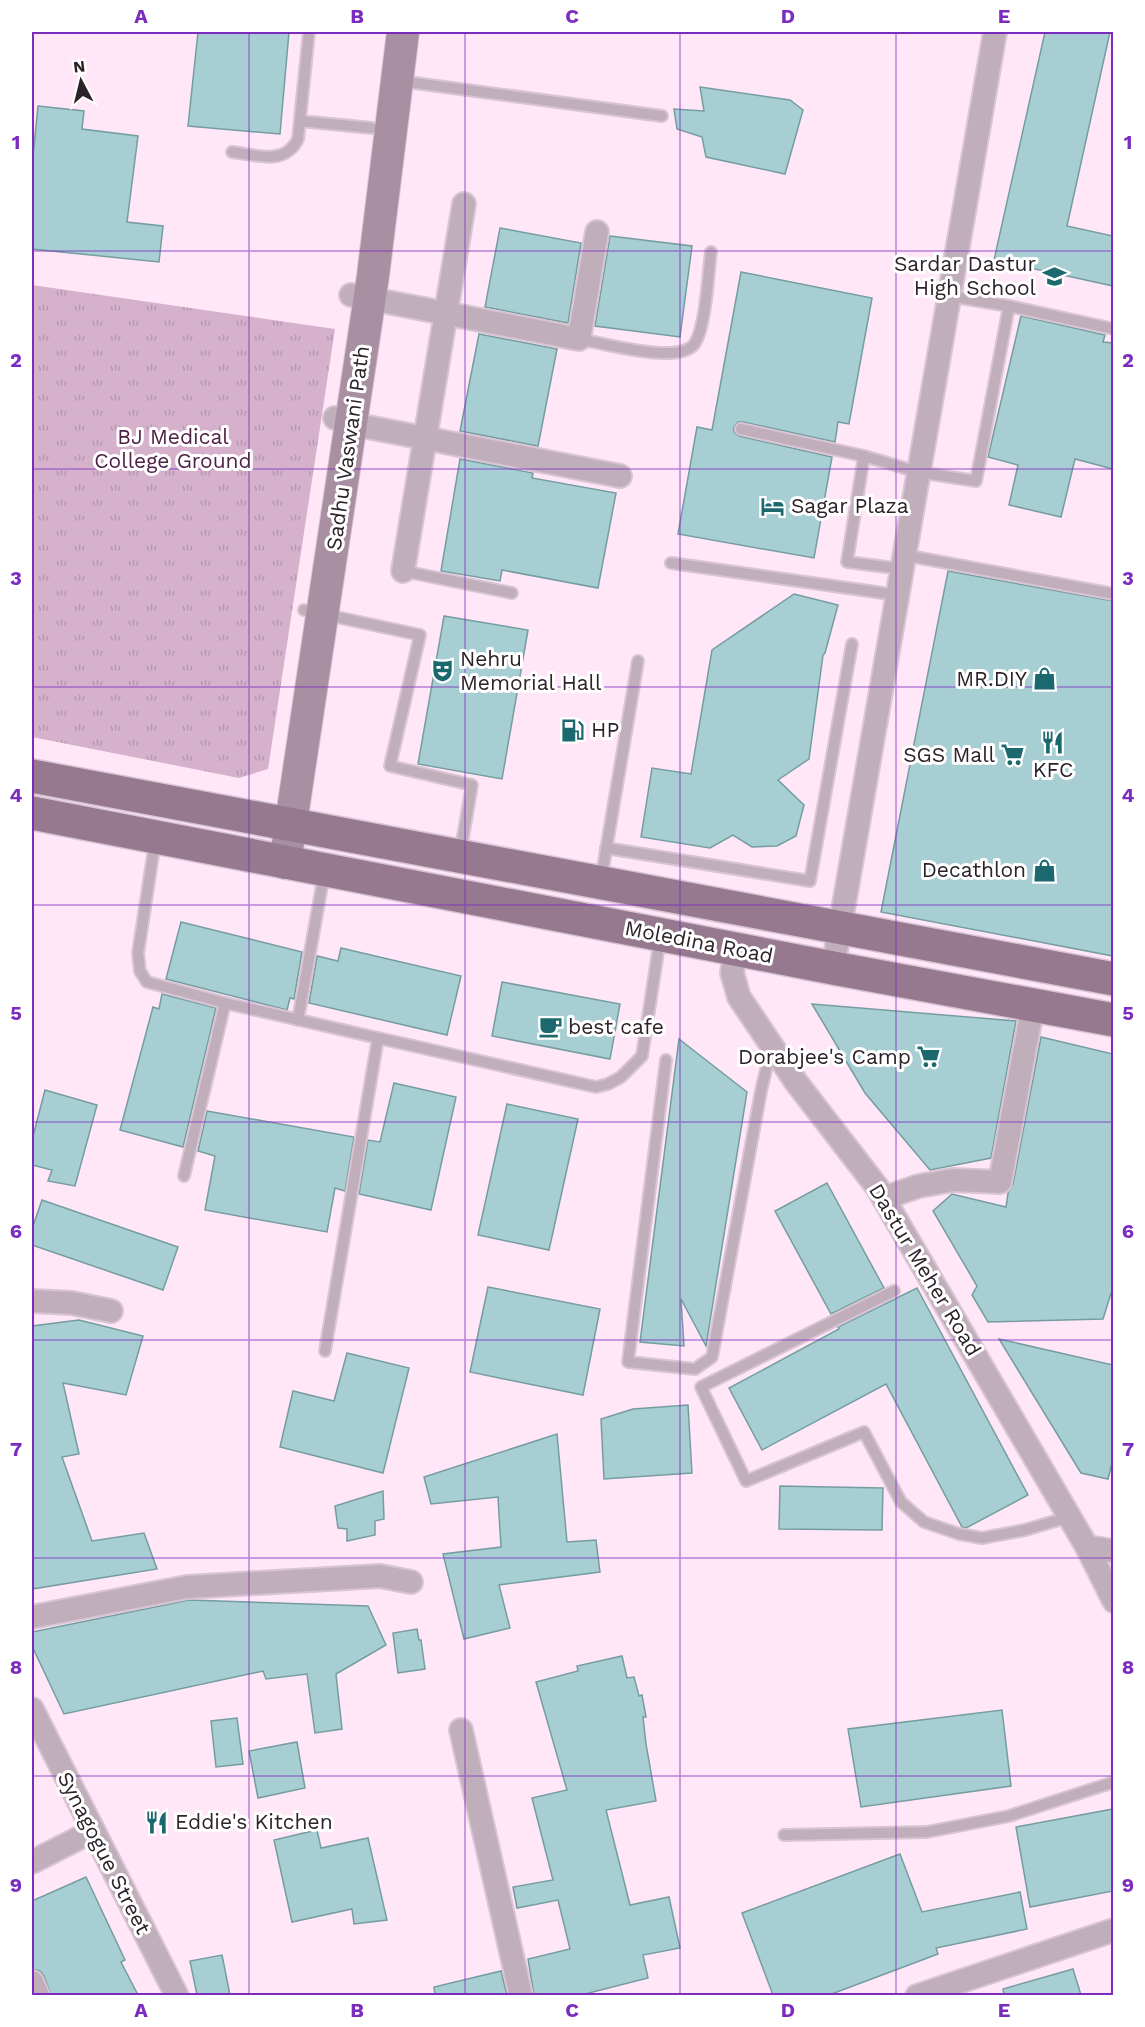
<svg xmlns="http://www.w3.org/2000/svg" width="1145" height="2027" font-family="'Work Sans',sans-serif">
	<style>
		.park { fill: url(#park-tufts) }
		.building { fill: #a6ced3; stroke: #759da1; stroke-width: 1.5 }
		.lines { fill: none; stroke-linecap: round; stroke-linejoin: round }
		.service-casing { stroke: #d9c4d3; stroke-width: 14 }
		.minor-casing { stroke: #d9c4d3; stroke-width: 26 }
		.secondary-casing { stroke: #d9c4d3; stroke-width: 34 }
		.primary-casing { stroke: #d9c4d3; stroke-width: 36 }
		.service { stroke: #c0afbb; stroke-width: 10 }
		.minor { stroke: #c0afbb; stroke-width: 22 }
		.secondary { stroke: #a88fa1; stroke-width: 32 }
		.primary { stroke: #96788f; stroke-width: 33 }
		.grid { fill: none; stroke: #7b2cbf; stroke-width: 1.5; stroke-opacity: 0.55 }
		.labels { text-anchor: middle; stroke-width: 6; stroke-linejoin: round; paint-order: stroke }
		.poi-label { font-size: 21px; fill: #2c222a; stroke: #fff; text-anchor: end }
		.park-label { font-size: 21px; fill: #4e2045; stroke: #fff }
		.street-label { font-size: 21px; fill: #2c222a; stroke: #fff }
		.neatline { fill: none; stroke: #7b2cbf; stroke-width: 2 }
		.grid-label { font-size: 20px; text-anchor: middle; font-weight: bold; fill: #7b2cbf }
	</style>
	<defs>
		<pattern id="park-tufts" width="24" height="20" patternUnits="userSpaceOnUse" patternTransform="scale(1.5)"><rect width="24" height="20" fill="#d6b1cc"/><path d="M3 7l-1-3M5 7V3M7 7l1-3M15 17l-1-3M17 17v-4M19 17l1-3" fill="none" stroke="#b898af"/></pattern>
	</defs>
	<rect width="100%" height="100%" fill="#ffe7f8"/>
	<polygon class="park" points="32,285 335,329 268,769 239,778 32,737"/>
	<g class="building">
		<polygon points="198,32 289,32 280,134 188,126"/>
		<polygon points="1045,32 1110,32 1067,226 1113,236 1113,286 994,260"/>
		<polygon points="700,87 790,100 803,110 785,174 706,157 702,137 677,129 674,109 704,111"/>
		<polygon points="38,106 84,111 82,129 138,136 127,222 163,226 159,262 32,249 32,166"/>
		<polygon points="500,228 581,243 568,323 485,307"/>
		<polygon points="610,236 692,246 680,337 595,326"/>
		<polygon points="741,272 872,298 849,424 838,422 835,442 743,422 738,422 734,427 734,432 739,436 832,457 814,558 678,534 697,427 712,430"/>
		<polygon points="1021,316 1105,335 1103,342 1113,343 1113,469 1075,459 1061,517 1009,505 1018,465 988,457"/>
		<polygon points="479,334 557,349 538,446 460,431"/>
		<polygon points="460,459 533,473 532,478 616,493 598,588 502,570 500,581 441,571"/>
		<polygon points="948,571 1113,601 1113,956 881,912"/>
		<polygon points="794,594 838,605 825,653 823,655 809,759 778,780 804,805 796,836 777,846 752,847 733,835 710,848 641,837 652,768 691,774 712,650"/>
		<polygon points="444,616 528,630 502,779 418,764"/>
		<polygon points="181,922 302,952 294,999 290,998 287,1010 166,979"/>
		<polygon points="341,948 461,976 447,1035 309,1003 317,956 338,961"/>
		<polygon points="502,982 620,1004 610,1059 492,1036"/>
		<polygon points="162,994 216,1008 183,1147 120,1130 153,1007 159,1009"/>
		<polygon points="812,1004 1016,1021 991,1158 930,1170 865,1093"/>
		<polygon points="1041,1037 1113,1054 1113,1287 1103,1319 988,1322 972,1295 977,1286 933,1211 952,1194 1006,1207 1008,1193 1013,1184"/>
		<polygon points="679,1039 747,1092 706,1346 681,1299 684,1346 640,1342"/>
		<polygon points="394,1083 456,1097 431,1210 359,1194 368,1140 380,1142"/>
		<polygon points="45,1090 97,1105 75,1186 48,1181 52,1170 32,1165 32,1140"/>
		<polygon points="507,1104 578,1119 549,1250 478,1235"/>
		<polygon points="207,1111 354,1137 345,1191 335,1188 327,1232 205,1210 215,1156 198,1151"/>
		<polygon points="827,1183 884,1288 831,1314 775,1211"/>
		<polygon points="42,1200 178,1247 163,1290 32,1245 32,1229"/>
		<polygon points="488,1287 600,1309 583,1395 470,1372"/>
		<polygon points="917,1288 1028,1495 966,1528 962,1527 886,1384 762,1450 729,1388 839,1329 838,1327"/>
		<polygon points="79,1320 143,1336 126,1395 63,1383 79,1454 62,1457 92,1541 144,1533 157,1569 32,1589 32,1326"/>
		<polygon points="999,1339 1113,1365 1113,1459 1108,1479 1081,1473"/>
		<polygon points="347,1353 409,1368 383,1473 280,1447 293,1391 334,1401"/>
		<polygon points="688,1405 692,1473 604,1479 601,1419 633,1409"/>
		<polygon points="557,1434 567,1542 596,1540 600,1572 499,1585 510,1628 464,1639 443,1554 501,1547 498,1497 431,1504 424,1477"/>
		<polygon points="780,1486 883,1488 882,1530 779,1529"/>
		<polygon points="383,1491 384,1519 375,1521 375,1535 347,1541 347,1529 338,1528 335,1506"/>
		<polygon points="189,1600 368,1606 386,1645 336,1674 342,1729 315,1733 307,1674 266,1679 263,1671 64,1714 32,1646 32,1632"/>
		<polygon points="417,1629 419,1640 421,1640 425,1669 398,1673 393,1633"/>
		<polygon points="622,1656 627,1678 634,1677 639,1696 642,1695 646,1717 643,1717 646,1744 656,1801 606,1810 630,1905 669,1897 680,1948 643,1955 648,1978 581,1995 534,1995 528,1959 570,1949 558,1900 517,1908 513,1887 553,1880 532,1798 567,1790 536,1682 578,1671 577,1666"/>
		<polygon points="1002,1710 1011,1786 861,1807 848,1729"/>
		<polygon points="237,1718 243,1764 216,1767 211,1721"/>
		<polygon points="297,1742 305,1788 258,1798 249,1751"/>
		<polygon points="1113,1809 1113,1891 1030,1907 1016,1827"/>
		<polygon points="317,1830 321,1848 368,1838 387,1920 354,1924 352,1909 292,1922 274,1840"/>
		<polygon points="900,1854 922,1912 1020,1892 1027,1929 936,1948 938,1954 829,1995 773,1995 742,1913"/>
		<polygon points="86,1877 125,1960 121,1962 138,1995 51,1995 44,1976 40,1971 32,1969 32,1901"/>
		<polygon points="222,1955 230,1995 197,1995 190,1961"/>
		<polygon points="1073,1969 1081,1995 1004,1995 1003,1989"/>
		<polygon points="501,1971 507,1995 435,1995 434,1987"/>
	</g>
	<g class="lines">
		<defs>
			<g id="service">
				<polyline points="400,81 662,116"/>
				<polyline points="300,121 372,128"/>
				<path d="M232,152C256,155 285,166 298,139L309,32"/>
				<polyline points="949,296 1009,306 1114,329"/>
				<path d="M579,339C603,343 681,366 695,343C706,326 708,274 711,252"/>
				<polyline points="741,429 864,456"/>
				<polyline points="904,555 1114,594"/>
				<polyline points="671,563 897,595"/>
				<polyline points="902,569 847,562 864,456 918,472 976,481 1009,306"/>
				<polyline points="403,571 512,593"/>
				<polyline points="304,610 420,635 390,766 472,785 460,854"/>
				<polyline points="155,842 138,953 140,971 147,982 225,1003"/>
				<polyline points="606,848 810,881 852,644"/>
				<polyline points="601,880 638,661"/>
				<polyline points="298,1020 324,874"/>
				<polyline points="378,1038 596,1087 608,1084 621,1077 642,1056 660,939"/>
				<polyline points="666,1060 628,1362 695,1369 712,1357 761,1091 771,1049"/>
				<polyline points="184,1176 225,1003 378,1038 325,1351"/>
				<polyline points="894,1291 701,1387 746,1481 864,1432 901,1502 924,1522 959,1534 982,1538 1025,1530 1069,1517"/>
				<polyline points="784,1835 927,1832 1009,1816 1114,1782"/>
			</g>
			<g id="minor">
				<polyline points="351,295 579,339 597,232"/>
				<polyline points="335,418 352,424 620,476"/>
				<polyline points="403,571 464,204"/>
				<polyline points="736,948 732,973 739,997 796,1082 877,1187 1087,1547 1114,1601"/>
				<polyline points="833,968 995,32"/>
				<polyline points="884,1198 919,1186 953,1180 1000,1182 1033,1005"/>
				<polyline points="32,1301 72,1303 111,1311"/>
				<polyline points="1087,1547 1114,1551"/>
				<polyline points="32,1617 187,1587 380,1576 411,1582"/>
				<polyline points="32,1709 177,1996"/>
				<polyline points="461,1730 521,1996"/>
				<polyline points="32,1862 93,1831"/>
				<polyline points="32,1982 38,1996"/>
				<polyline points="917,1996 1114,1930"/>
			</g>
			<polyline id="secondary" points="285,863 373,276 403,32"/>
			<g id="primary">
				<polyline points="32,776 1114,979"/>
				<polyline points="32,813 833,968 1114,1020"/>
			</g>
		</defs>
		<use href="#service" class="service-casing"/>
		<use href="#minor" class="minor-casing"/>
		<use href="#secondary" class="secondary-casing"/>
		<use href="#primary" class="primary-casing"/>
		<use href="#service" class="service"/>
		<use href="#minor" class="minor"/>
		<use href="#secondary" class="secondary"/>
		<use href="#primary" class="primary"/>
	</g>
	<path class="grid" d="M249,32V1996M465,32V1996M680,32V1996M896,32V1996M32,251H1114M32,469H1114M32,687H1114M32,905H1114M32,1122H1114M32,1340H1114M32,1558H1114M32,1776H1114"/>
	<defs>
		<symbol id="school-bare" viewBox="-9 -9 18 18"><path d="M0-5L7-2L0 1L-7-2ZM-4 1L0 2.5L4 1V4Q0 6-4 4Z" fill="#1b686f" stroke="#fff" stroke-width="2.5" paint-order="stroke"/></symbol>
		<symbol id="hotel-bare" viewBox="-9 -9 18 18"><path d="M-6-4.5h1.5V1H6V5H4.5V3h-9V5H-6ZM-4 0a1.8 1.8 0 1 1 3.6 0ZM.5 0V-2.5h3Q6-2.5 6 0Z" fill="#1b686f" stroke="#fff" stroke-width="2.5" paint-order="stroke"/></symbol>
		<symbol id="theatre-bare" viewBox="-9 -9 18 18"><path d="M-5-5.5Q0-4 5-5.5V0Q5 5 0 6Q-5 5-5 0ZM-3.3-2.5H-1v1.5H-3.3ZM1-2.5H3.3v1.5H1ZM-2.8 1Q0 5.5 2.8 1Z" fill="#1b686f" stroke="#fff" stroke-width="2.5" paint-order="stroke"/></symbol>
		<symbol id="shop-bare" viewBox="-9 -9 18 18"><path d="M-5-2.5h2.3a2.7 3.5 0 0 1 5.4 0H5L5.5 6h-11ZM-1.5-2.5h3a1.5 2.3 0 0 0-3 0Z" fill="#1b686f" stroke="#fff" stroke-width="2.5" paint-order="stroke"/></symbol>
		<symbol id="fuel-bare" viewBox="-9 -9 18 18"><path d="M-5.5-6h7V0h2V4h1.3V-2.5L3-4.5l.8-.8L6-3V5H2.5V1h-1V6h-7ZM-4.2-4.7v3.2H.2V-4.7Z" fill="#1b686f" stroke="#fff" stroke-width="2.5" paint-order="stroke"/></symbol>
		<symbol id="restaurant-bare" viewBox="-9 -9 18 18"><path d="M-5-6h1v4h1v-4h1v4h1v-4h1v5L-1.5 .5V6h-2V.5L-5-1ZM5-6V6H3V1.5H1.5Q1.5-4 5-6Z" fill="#1b686f" stroke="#fff" stroke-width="2.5" paint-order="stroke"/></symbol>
		<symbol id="supermarket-bare" viewBox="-9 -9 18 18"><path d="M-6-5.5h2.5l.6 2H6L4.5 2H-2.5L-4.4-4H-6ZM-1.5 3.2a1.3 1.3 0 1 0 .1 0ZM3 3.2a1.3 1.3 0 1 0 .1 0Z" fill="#1b686f" stroke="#fff" stroke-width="2.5" paint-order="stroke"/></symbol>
		<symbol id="cafe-bare" viewBox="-9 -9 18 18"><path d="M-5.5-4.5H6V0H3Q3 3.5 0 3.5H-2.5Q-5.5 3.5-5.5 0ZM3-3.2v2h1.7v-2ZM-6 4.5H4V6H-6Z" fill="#1b686f" stroke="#fff" stroke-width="2.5" paint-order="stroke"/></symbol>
	</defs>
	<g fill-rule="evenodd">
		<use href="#school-bare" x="1038" y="260" width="33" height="33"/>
		<use href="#hotel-bare" x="756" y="490" width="33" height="33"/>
		<use href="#theatre-bare" x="426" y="654" width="33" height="33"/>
		<use href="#shop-bare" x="1028" y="662" width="33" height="33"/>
		<use href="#fuel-bare" x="556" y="714" width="33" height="33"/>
		<use href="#restaurant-bare" x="1036" y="726" width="33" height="33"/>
		<use href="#supermarket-bare" x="996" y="738" width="33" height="33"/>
		<use href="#shop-bare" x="1028" y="854" width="33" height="33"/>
		<use href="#cafe-bare" x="534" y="1010" width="33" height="33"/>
		<use href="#supermarket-bare" x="912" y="1040" width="33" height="33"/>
		<use href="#restaurant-bare" x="140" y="1806" width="33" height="33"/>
	</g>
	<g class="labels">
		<g class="poi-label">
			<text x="1036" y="271">Sardar Dastur<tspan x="1036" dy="24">High School</tspan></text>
			<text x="791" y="513" text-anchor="start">Sagar Plaza</text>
			<text x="460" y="666" text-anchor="start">Nehru<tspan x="460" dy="24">Memorial Hall</tspan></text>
			<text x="1027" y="686">MR.DIY</text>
			<text x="591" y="737" text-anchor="start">HP</text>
			<text x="995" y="762">SGS Mall</text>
			<text x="1053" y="777" text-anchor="middle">KFC</text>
			<text x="1026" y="877">Decathlon</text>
			<text x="568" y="1034" text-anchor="start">best cafe</text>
			<text x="911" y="1064">Dorabjee's Camp</text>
			<text x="175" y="1829" text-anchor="start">Eddie's Kitchen</text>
		</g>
		<g class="park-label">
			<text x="173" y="444">BJ Medical<tspan x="173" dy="24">College Ground</tspan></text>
		</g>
		<g class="street-label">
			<text transform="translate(348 448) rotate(-82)" y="7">Sadhu Vaswani Path</text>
			<text transform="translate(699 942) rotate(11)" y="7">Moledina Road</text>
			<text transform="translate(925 1270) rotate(59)" y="7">Dastur Meher Road</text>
			<text transform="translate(104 1853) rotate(63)" y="7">Synagogue Street</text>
		</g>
	</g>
	<rect width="1145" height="2027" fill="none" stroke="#ffffff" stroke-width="66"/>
	<g transform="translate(81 81) rotate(353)" stroke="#ffffff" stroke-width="4.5" paint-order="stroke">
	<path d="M0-4.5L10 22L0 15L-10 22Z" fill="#2c222a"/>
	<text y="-9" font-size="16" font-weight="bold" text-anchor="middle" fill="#2c222a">N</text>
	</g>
	<rect x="33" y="33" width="1079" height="1961" class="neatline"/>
	<g class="grid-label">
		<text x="141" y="23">A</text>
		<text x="357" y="23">B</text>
		<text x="572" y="23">C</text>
		<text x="788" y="23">D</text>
		<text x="1004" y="23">E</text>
		<text x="16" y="149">1</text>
		<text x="1128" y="149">1</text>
		<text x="16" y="367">2</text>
		<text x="1128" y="367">2</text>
		<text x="16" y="585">3</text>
		<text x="1128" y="585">3</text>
		<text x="16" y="802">4</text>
		<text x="1128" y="802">4</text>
		<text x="16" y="1020">5</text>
		<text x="1128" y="1020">5</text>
		<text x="16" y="1238">6</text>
		<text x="1128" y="1238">6</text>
		<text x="16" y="1456">7</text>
		<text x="1128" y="1456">7</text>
		<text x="16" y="1674">8</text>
		<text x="1128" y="1674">8</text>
		<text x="16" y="1892">9</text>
		<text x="1128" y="1892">9</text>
		<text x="141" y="2017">A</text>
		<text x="357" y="2017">B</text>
		<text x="572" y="2017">C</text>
		<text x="788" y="2017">D</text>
		<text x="1004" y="2017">E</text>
	</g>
</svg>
